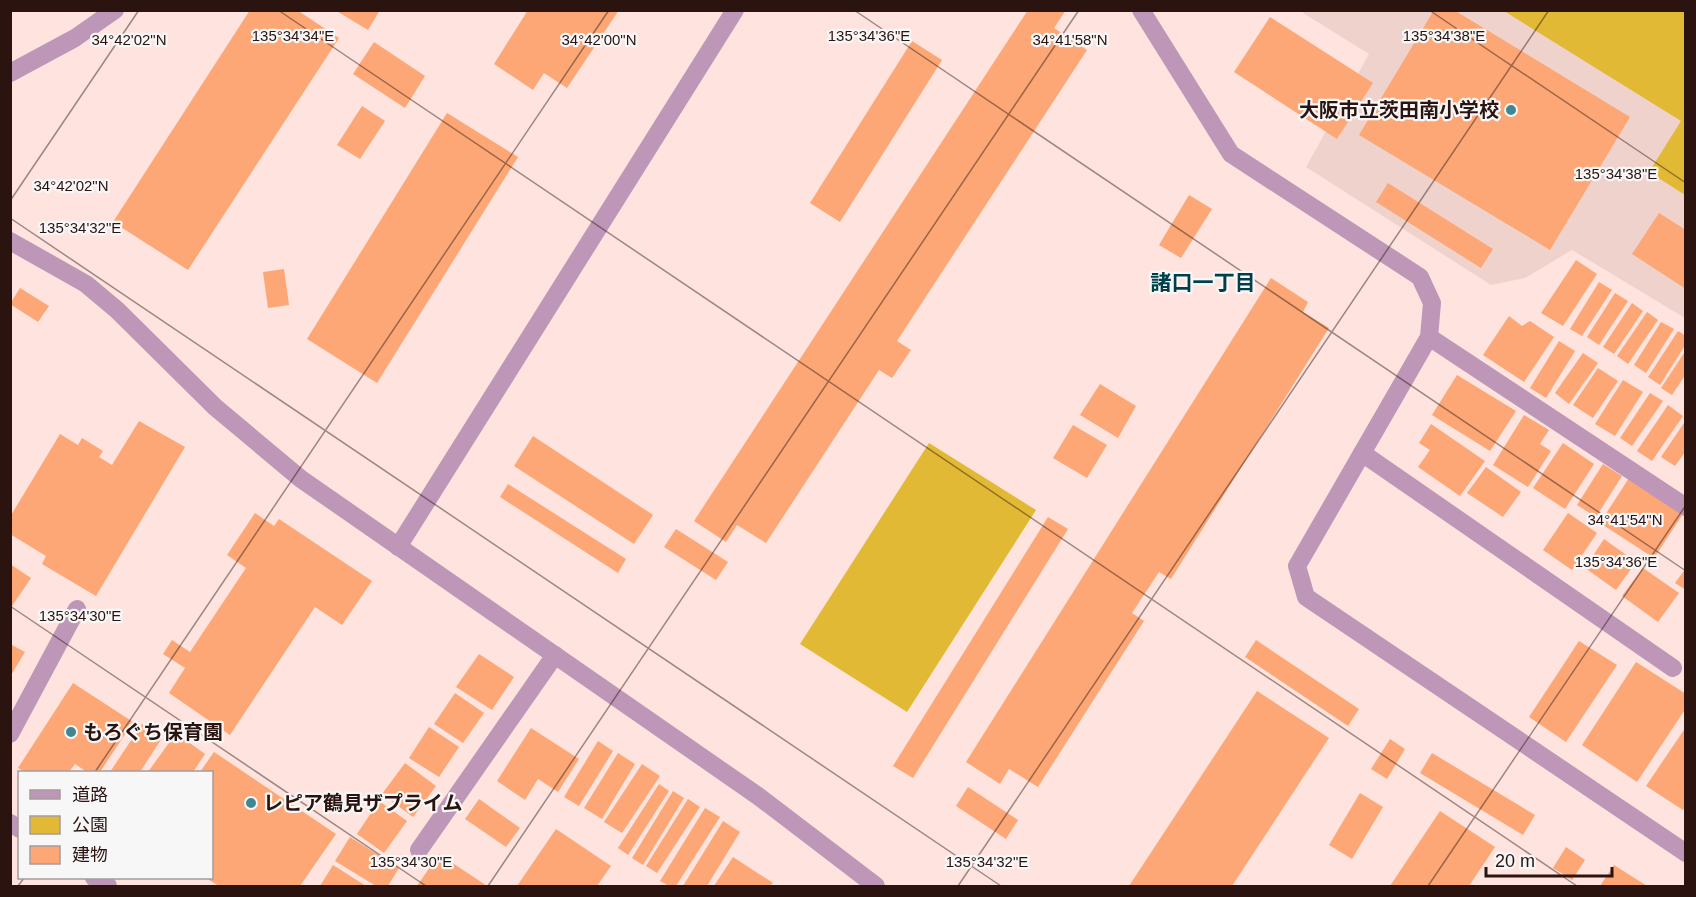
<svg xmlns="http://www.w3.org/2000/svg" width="1696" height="897" font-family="Helvetica,'Noto Sans JP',sans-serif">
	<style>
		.built { fill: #f0d2cc }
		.green { fill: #e2b934 }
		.building { fill: #fca775 }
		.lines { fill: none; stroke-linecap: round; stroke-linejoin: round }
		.service { stroke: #be96b8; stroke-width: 18 }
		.minor { stroke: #be96b8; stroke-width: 18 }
		.tertiary { stroke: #be96b8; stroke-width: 18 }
		.ticks { fill: none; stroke: #2b1410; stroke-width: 1.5; stroke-opacity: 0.45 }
		.poi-dot { fill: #418793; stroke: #f7f7f7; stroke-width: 2 }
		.labels { text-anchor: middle; stroke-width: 4.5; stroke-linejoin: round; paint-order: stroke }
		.poi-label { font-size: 20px; font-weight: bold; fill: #2b1410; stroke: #f7f7f7; text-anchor: start }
		.neighbourhood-label { font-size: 21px; font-weight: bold; fill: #003f49; stroke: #f7f7f7 }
		.ticks-label { font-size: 15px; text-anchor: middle; fill: #2b1410; stroke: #f7f7f7; stroke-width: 4.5; stroke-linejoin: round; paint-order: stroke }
	</style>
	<rect width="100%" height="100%" fill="#fee3de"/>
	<polygon class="built" points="1304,10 1685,11 1685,318 1572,250 1525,278 1491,285 1306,167 1369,54 1303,13"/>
	<g class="green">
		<polygon points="1504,11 1685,11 1685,195 1649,172 1681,121"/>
		<polygon points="929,443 1036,510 907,712 800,644"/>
	</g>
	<g class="building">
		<polygon points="250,10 297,10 339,38 188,270 113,222"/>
		<polygon points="335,10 380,10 368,30"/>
		<polygon points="528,10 619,10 567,88 544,73 533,90 494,64"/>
		<polygon points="1028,10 1066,10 1054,28 1087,50 897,341 911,350 892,378 879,370 766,543 737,525 726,542 694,521"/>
		<polygon points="1434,10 1454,10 1630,117 1550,250 1359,135"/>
		<polygon points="1270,17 1373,83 1337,139 1234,72"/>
		<polygon points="912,41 942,60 840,222 810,203"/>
		<polygon points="374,42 425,76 405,108 353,74"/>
		<polygon points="362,106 385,121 360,159 337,145"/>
		<polygon points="447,113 518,157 377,383 307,339"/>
		<polygon points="1388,183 1493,249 1481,268 1376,202"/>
		<polygon points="1189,195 1212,209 1181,258 1159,245"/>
		<polygon points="1659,213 1686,230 1686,289 1632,254"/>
		<polygon points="1576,260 1597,274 1563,326 1541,313"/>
		<polygon points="284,269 289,305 268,308 263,272"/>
		<polygon points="1271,278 1308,302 1303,312 1329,328 1171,579 1159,572 1132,613 1144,621 1038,787 1009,769 1000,784 966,762"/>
		<polygon points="1599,282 1612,290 1582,336 1570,329"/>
		<polygon points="20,288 49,306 38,322 10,304"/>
		<polygon points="1615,293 1628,301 1599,345 1587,337"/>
		<polygon points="1632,303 1643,311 1614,354 1603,347"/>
		<polygon points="1647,312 1658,320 1628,364 1617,356"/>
		<polygon points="1509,316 1522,326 1530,321 1554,337 1524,382 1483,355"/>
		<polygon points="1661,322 1674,329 1646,373 1634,365"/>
		<polygon points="1678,331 1686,336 1686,344 1660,385 1648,377"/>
		<polygon points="1559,341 1575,351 1546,398 1530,388"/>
		<polygon points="1686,350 1686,374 1672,395 1661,388"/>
		<polygon points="1583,353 1598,363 1569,404 1555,393"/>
		<polygon points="1598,368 1618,381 1593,418 1573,405"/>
		<polygon points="1457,375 1516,411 1490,451 1432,415"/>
		<polygon points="1623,380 1643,392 1615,436 1595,424"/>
		<polygon points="1100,384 1136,406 1118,438 1080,415"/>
		<polygon points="1650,393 1663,401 1632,446 1620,438"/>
		<polygon points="1668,405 1683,416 1652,461 1637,451"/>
		<polygon points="1524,415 1549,430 1540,444 1551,451 1528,487 1493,465"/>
		<polygon points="1686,420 1686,451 1675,466 1661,457"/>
		<polygon points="139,421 185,447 96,596 42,564 46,556 10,534 10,517 60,434 78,445 82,438 103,451 99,457 112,465"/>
		<polygon points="1431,424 1485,461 1460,496 1418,467 1430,450 1419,443"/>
		<polygon points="1073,425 1107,445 1087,478 1053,458"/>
		<polygon points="533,436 653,515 634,544 514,466"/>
		<polygon points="1563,443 1594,464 1565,509 1533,488"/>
		<polygon points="1603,464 1622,476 1596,517 1577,505"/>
		<polygon points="1486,467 1521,492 1503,517 1467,493"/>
		<polygon points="1629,478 1683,514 1654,558 1600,523"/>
		<polygon points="508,484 626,559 618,573 500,497"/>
		<polygon points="255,513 274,526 279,519 372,581 342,625 315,607 230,735 169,693 185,668 163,654 172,640 190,652 246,568 227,555"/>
		<polygon points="1568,513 1597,533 1572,570 1543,550"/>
		<polygon points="1048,517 1068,529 913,778 893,766"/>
		<polygon points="676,529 728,562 716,580 664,547"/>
		<polygon points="1604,539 1636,562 1616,590 1585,568"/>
		<polygon points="10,564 31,578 10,609"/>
		<polygon points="1643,568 1679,593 1658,622 1622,596"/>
		<polygon points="1686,568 1686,590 1675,583"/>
		<polygon points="1256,640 1359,709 1348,726 1245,657"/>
		<polygon points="1579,641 1617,665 1566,742 1529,717"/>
		<polygon points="10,644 25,652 10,677"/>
		<polygon points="479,654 514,677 492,710 456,687"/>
		<polygon points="1636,662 1686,694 1686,708 1637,782 1582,745"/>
		<polygon points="73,683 133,722 100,772 87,772 75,764 69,772 25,772 18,768"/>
		<polygon points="1257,691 1329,738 1232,886 1129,886"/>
		<polygon points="455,693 484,713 463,743 434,724"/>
		<polygon points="142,724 162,738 140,772 110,772"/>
		<polygon points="429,727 459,747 439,777 409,758"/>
		<polygon points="1686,727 1686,805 1683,810 1646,786"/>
		<polygon points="531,728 579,759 558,792 538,779 525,800 497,781"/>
		<polygon points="176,733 205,754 193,772 148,772"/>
		<polygon points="1390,739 1405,749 1387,779 1371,769"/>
		<polygon points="598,741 613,751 579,806 564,797"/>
		<polygon points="214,752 336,834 300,886 219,886 206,878 212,878 212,772 200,772"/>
		<polygon points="618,753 635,764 602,819 584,808"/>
		<polygon points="1432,753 1535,815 1523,835 1420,773"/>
		<polygon points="405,763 436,786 413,817 382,794"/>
		<polygon points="642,764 660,776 622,833 604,822"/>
		<polygon points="659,784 669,791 628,855 618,848"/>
		<polygon points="968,787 1018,820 1006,839 956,806"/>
		<polygon points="673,791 684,798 643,865 632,858"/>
		<polygon points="1360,793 1383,807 1352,859 1329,845"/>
		<polygon points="479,799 520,828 506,847 465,819"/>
		<polygon points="688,799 700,807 657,873 646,866"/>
		<polygon points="379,801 407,821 384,853 357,834"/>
		<polygon points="705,808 720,817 676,886 669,886 660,881"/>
		<polygon points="1440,811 1495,847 1469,886 1390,886"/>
		<polygon points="723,821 740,832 707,886 683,886"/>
		<polygon points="556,829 611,866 597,886 517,886"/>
		<polygon points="350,837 399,868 388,886 376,886 335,861"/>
		<polygon points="1566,847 1585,860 1572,880 1553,868"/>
		<polygon points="439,854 487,886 417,886"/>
		<polygon points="733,857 773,883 770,886 714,886"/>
		<polygon points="333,865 366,886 320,886"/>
		<polygon points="1614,865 1647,886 1600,886"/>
	</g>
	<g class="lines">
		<g class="service">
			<polyline points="1429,337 1686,507"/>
			<polyline points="1362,453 1673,668"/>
			<polyline points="10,734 77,609"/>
			<polyline points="419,850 555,655"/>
		</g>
		<g class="minor">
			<polyline points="1141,10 1231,154 1420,277 1432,303 1429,337 1297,566 1306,597 1686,853"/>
			<polyline points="10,73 75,38 115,10"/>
			<polyline points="10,241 86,284 117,310 215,407 301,479 758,796 876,886"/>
			<polyline points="398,547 735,10"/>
		</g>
		<g class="tertiary">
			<polyline points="10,823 20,829"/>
			<polyline points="94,878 108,886"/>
		</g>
	</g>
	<path class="ticks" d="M278,10L1577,886M854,10L1686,571M1429,10L1686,183M10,201L139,10M10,218L1001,886M10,606L426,886M95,772L609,10M18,886L24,878M488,886L1079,10M958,886L1549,10M1428,886L1686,505"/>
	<g class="poi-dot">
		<circle cx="1511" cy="110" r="6"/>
		<circle cx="71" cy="732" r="6"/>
		<circle cx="251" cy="803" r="6"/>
	</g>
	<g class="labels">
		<g class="poi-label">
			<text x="1499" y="117" text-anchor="end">大阪市立茨田南小学校</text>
			<text x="83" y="739">もろぐち保育園</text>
			<text x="263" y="810">レピア鶴見ザプライム</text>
		</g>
		<g class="neighbourhood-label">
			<text x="1203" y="290">諸口一丁目</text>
		</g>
	</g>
	<g class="ticks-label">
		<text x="293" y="41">135°34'34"E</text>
		<text x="869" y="41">135°34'36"E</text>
		<text x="1444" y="41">135°34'38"E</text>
		<text x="129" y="45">34°42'02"N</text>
		<text x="599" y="45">34°42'00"N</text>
		<text x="1070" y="45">34°41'58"N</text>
		<text x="1616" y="179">135°34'38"E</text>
		<text x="71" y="191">34°42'02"N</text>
		<text x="80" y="233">135°34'32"E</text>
		<text x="1625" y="525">34°41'54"N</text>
		<text x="1616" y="567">135°34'36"E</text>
		<text x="80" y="621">135°34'30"E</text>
		<text x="411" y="867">135°34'30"E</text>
		<text x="987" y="867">135°34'32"E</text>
	</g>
	<rect width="1696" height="897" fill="none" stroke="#2b1410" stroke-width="24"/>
	<rect x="18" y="771" width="195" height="108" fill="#f7f7f7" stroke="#a59c9b" stroke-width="1.5"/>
	<rect x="30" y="790" width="30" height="9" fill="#be96b8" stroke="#a59c9b" stroke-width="1.5"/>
	<text x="72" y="801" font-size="18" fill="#2b1410">道路</text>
	<rect x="30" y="816" width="30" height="18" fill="#e2b934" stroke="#a59c9b" stroke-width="1.5"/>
	<text x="72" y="831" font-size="18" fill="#2b1410">公園</text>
	<rect x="30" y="846" width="30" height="18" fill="#fca775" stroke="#a59c9b" stroke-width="1.5"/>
	<text x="72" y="861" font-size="18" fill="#2b1410">建物</text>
	<path d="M1486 867v9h126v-9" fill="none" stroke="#2b1410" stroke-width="3"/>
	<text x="1495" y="867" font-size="18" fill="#2b1410" stroke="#f7f7f7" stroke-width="4.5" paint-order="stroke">20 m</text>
</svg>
